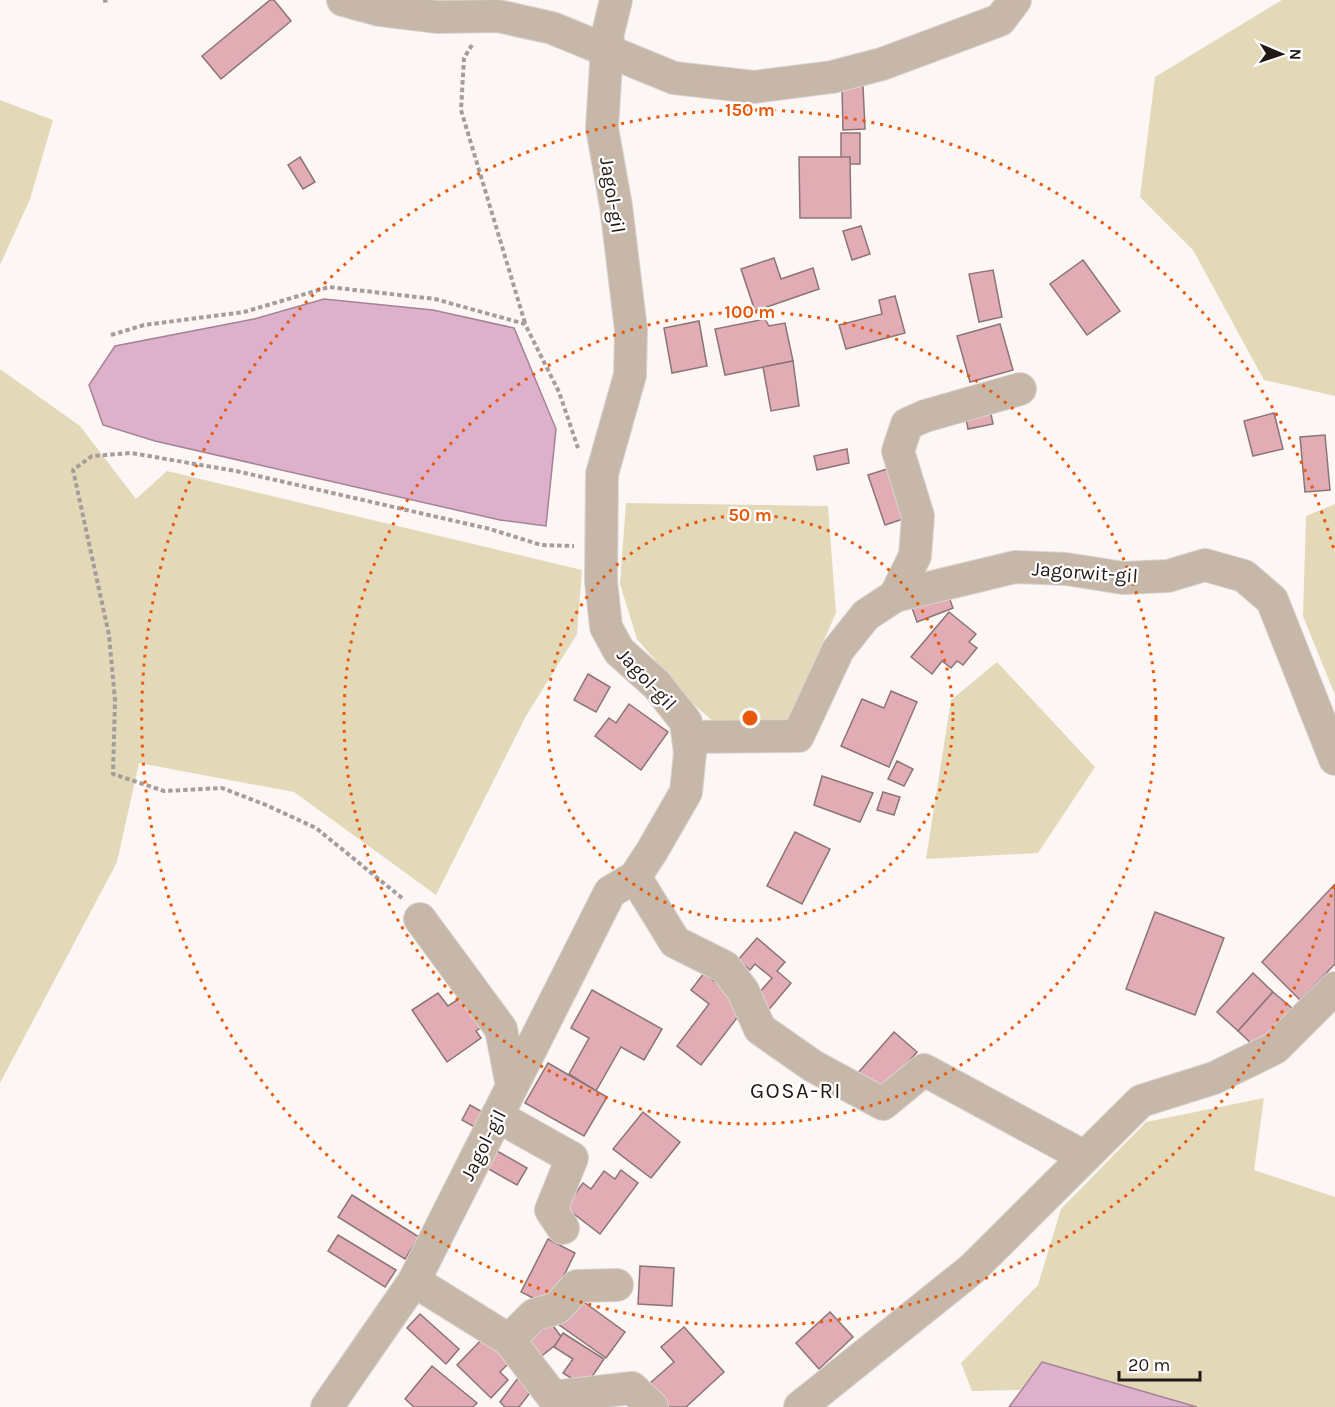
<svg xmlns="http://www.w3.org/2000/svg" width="1335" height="1407" font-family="Karla,sans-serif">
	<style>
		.green { fill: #e3d9b9 }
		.water { fill: #ddb0cb; stroke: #a58395; stroke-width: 1.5 }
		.building { fill: #e1acb3; stroke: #8c7477; stroke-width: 1.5 }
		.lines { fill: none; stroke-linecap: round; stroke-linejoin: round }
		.minor-casing { stroke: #d9d4d1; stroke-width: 34 }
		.path { stroke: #a49d9b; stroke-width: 4; stroke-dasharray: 4.5 3; stroke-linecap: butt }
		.minor { stroke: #c7b7a8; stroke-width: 32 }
		.ring { fill: none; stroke: #e8590c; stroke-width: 3; stroke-dasharray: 3 6 }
		.labels { text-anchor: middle; stroke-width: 4.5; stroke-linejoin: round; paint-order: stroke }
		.street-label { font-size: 20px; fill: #231a17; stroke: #fff }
		.quarter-label { font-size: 22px; letter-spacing: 1.5px; fill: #231a17; stroke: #fff }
		.centre { fill: #e8590c; stroke: #fff; stroke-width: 3 }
		.ring-label { font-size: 18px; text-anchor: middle; font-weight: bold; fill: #e8590c; stroke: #fff; stroke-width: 4.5; stroke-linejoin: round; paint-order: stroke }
	</style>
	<rect width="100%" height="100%" fill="#fcf7f5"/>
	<g class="green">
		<polygon points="1282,0 1335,0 1335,396 1264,380 1193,250 1140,197 1155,77"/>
		<polygon points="0,100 53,120 30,199 0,265"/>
		<polygon points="0,369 80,426 136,499 167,471 582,570 577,634 526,716 436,895 294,792 139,763 117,862 0,1083"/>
		<polygon points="626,503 828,506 836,613 788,721 731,737 691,702 637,639 620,584"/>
		<polygon points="1335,504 1335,695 1303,616 1306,516"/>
		<polygon points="997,662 1095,767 1038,853 926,859 951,700"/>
		<polygon points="1264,1098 1254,1170 1335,1197 1335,1407 1197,1407 1042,1362 1020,1390 972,1391 961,1363 1038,1285 1061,1209 1146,1122"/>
	</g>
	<g class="water">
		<polygon points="324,299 433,310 514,328 556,429 546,526 500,520 155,441 103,425 89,385 115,346 254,319"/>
		<polygon points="1042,1362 1197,1407 1009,1407"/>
	</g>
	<g class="building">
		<polygon points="270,0 274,0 291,21 221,79 202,56"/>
		<polygon points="863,86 865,129 843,130 842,87"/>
		<rect x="841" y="133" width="19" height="31"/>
		<polygon points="300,157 315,182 303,189 288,165"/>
		<polygon points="799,157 850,157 851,218 800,218"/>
		<polygon points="861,226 870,254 852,260 843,231"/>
		<polygon points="774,258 781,279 813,268 819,289 755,311 741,269"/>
		<polygon points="1083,260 1120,311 1087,335 1050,284"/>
		<polygon points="993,270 1002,317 979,322 969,274"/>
		<polygon points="895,296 905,333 846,349 839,325 882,314 879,300"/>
		<polygon points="765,319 769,326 785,323 793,361 725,375 715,329"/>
		<polygon points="699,321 707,366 672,373 664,328"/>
		<polygon points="1000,324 1013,370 970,382 957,336"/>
		<polygon points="793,361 799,406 771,411 763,367"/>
		<polygon points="990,409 993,424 968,429 965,414"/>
		<polygon points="1274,413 1283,449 1253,456 1244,421"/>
		<polygon points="1325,435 1330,490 1305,492 1300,437"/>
		<polygon points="847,449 849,463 817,470 814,456"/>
		<polygon points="893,467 909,517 885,525 868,475"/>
		<polygon points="947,592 953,608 917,622 911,605"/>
		<polygon points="949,612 976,634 969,642 977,648 963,665 957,661 951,668 942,661 932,674 911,657"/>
		<polygon points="588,674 610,687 596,712 574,700"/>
		<polygon points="891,691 917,702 889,767 841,746 862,699 884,708"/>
		<polygon points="629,704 668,732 641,770 595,736 609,718 616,723"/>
		<polygon points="897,761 913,769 904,786 888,779"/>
		<polygon points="822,776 873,793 860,822 814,805"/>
		<polygon points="883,792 900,797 894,815 877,810"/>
		<polygon points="795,832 830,849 802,904 767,886"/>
		<polygon points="1335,884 1335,964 1300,1000 1262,962"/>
		<polygon points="1155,912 1224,938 1195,1015 1126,989"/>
		<polygon points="757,938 785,962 777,971 791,983 766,1013 752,1001 772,978 755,964 750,970 738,960"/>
		<polygon points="704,973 746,1006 701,1065 677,1046 709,1004 691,990"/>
		<polygon points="1253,973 1273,992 1238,1031 1217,1012"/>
		<polygon points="592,990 662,1029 644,1060 621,1047 596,1091 569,1074 589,1038 571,1028"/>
		<polygon points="1273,992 1292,1008 1255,1047 1238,1031"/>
		<polygon points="438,993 448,1006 468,993 488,1023 476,1031 481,1038 447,1062 412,1010"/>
		<polygon points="894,1032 917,1052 881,1093 858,1073"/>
		<polygon points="548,1063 607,1097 584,1136 525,1103"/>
		<polygon points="470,1105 486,1114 478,1129 462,1120"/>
		<polygon points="643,1112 680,1142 651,1178 613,1149"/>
		<polygon points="497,1151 527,1168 517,1185 487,1168"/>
		<polygon points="621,1170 638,1183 600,1234 565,1207 583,1183 591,1189 604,1171 615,1179"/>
		<polygon points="352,1195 419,1237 405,1259 338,1217"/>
		<polygon points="338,1235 396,1270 385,1287 328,1251"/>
		<polygon points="548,1239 575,1253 549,1306 521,1292"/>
		<polygon points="640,1266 674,1268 672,1306 638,1304"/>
		<polygon points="577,1297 625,1332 606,1358 558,1324"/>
		<polygon points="830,1312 853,1337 819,1369 796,1343"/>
		<polygon points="420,1314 459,1349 446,1364 407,1328"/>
		<polygon points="551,1323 563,1339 534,1362 522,1346"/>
		<polygon points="684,1327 724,1372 686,1407 669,1407 649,1384 674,1362 661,1347"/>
		<polygon points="563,1333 604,1359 585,1387 563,1373 573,1359 554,1347"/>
		<polygon points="486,1335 512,1360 500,1372 508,1380 491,1398 457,1365"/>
		<polygon points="432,1366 477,1403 473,1407 414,1407 405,1399"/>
		<polygon points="518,1378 533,1389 519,1407 505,1407 500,1402"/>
	</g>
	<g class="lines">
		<defs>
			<g id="minor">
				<polyline points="343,0 380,10 437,17 498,16 552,28 674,78 754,87 832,77 882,64 1000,20 1015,0"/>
				<polyline points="895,596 915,556 918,516 898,451 907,424 925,416 1020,389"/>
				<polyline points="688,737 798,736 838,650 866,615 895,596 1015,567 1066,569 1123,578 1168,576 1205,565 1244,576 1272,600 1335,759"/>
				<polyline points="635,877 675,942 725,967 743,991 760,1029 813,1066 883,1104 924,1070 1083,1156"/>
				<polyline points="420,919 501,1029 512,1086"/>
				<polyline points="497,1116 572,1158 551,1210 563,1228"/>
				<polyline points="414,1281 509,1340 553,1397 632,1388 652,1407"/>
				<polyline points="509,1340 534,1315 557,1308 577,1286 617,1285"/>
				<polyline points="327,1407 414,1281 610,892 635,877 652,851 686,792 690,753 686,722 657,685 619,651 606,627 601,581 602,474 630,375 631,330 616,206 602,128 608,33 616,0"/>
				<polyline points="800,1407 972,1269 1141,1101 1214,1078 1275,1048 1335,988"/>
			</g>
		</defs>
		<use href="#minor" class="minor-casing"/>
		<g class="path">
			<polyline points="103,1 109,0"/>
			<polyline points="472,45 464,58 461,110 525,323"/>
			<polyline points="111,335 144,325 244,312 329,287 435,299 525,324 559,392 578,448"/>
			<polyline points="402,898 316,828 266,805 222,788 164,791 113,774 115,700 109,635 73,470 92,456 131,453 236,471 490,529 541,545 574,546"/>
		</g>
		<use href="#minor" class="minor"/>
	</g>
	<g class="ring">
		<circle cx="750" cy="718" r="203"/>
		<circle cx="750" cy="718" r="406"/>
		<path d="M1334 886A608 608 0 1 1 1334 550"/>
	</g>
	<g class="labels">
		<g class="street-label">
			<text transform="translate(613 195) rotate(81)" y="7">Jagol-gil</text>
			<text transform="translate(1085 572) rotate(4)" y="7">Jagorwit-gil</text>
			<text transform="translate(647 679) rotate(47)" y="7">Jagol-gil</text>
			<text transform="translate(483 1145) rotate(-63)" y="7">Jagol-gil</text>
		</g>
		<g class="quarter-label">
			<text x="796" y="1098">GOSA-RI</text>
		</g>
	</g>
	<circle cx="750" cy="718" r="9" class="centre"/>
	<g class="ring-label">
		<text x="750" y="116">150 m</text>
		<text x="750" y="318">100 m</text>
		<text x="750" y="521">50 m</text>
	</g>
	<g transform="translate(1281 54) rotate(92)" stroke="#ffffff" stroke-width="4.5" paint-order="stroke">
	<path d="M0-4.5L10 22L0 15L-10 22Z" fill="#231a17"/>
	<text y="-9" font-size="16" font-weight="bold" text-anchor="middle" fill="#231a17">N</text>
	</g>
	<path d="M1119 1371v9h81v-9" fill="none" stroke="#231a17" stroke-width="3"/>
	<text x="1128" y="1371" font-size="18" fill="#231a17" stroke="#ffffff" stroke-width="4.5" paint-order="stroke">20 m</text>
</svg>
